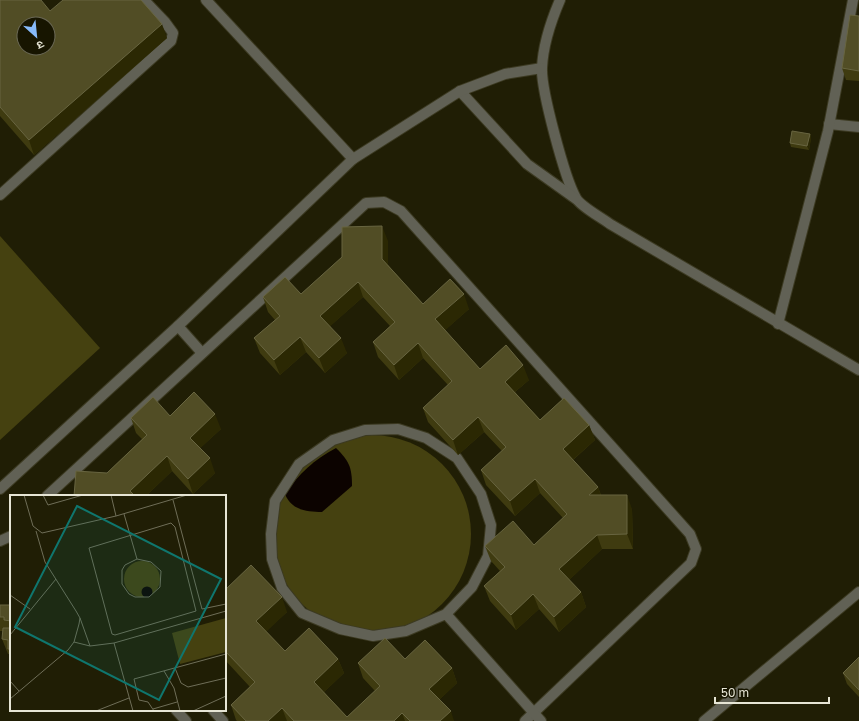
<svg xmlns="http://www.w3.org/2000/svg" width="859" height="721" font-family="'Golos Text','Noto Sans Devanagari',sans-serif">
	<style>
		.green { fill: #454110 }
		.water { fill: #0c0300 }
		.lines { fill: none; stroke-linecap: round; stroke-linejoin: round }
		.minor-casing { stroke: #3c3a22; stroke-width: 12 }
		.tertiary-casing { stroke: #3c3a22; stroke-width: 12 }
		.minor { stroke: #616155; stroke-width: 10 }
		.tertiary { stroke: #616155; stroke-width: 10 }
		.wall { fill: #3f3b10 }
		.shaded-wall { fill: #2b2803 }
		.building { fill: #514d25; stroke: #686541; fill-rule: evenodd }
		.inset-road { fill: none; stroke: #6f6e58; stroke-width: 1 }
		.view { fill: #0f766e; fill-opacity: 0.15; stroke: #0f766e; stroke-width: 2 }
		.inset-edge { fill: none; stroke: #e6e5d5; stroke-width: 2 }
	</style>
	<rect width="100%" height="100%" fill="#201e05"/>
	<g class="green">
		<polygon points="0,236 100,348 0,440"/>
		<circle cx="372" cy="534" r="99"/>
	</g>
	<path class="water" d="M336,448C349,461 352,467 352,486L322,512C307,512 291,510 285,494C299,473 314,460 336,448Z"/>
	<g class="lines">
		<defs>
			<g id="minor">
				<polyline points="206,0 353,159"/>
				<path d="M560,0C551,21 543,45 542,68C541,90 565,179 576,198C580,206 602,218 610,224L859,370"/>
				<polyline points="460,91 527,164 576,199"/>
				<polyline points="829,124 859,127"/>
				<polyline points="0,195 171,41 173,33 165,22 144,0"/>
				<polyline points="778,324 828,131 853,0"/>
				<polyline points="178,326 202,353"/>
				<polyline points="0,489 178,326 353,159 460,91 505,74 542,68"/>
				<polyline points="47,496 366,203 384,202 401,211 690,534 696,549 691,563 525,721"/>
				<polyline points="0,541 11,536"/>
				<polyline points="446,614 406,631 373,636 340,629 302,613 282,588 272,559 271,534 275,501 299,464 333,440 365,430 398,429 426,438 457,458 481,494 491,525 488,556 472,587 446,614 541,721"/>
				<polyline points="176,710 186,721"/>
				<polyline points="213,710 223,721"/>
			</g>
			<polyline id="tertiary" points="704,721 859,592"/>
		</defs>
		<use href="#minor" class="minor-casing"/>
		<use href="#tertiary" class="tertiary-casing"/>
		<use href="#minor" class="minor"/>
		<use href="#tertiary" class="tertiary"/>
	</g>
	<g class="wall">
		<polygon points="0,0 50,11 167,38 34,155 0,116"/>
		<polygon points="859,16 859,81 846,80 842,68"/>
		<polygon points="810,134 811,138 809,150 791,147 790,143"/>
		<polygon points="388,241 388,265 423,304 469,309 445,330 480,369 529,380 515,392 540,420 589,425 595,440 573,460 598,487 601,495 632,509 633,549 602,549 569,580 581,592 586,607 559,632 539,609 516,630 490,601 484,586 500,571 491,561 485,546 534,545 563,518 540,493 515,516 486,485 481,470 502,451 484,432 458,455 428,422 423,408 448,385 423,358 399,380 378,357 373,342 390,326 363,297 330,326 347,353 325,373 306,352 280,375 260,353 254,338 275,320 268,312 263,297 301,294"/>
		<polygon points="170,416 221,429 200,448 215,473 193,494 172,471 146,496 74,496 107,473 142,439 136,433 131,418"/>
		<polygon points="225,590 287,612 266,631 285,651 338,659 344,673 324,692 347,717 375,691 363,678 358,663 405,659 452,668 457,683 439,700 454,721 237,721 236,720 231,705 250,687 225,660"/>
		<polygon points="0,605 11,605 11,658 10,654 8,654 2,639 3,631 0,631 0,635"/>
		<polygon points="859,657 859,697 847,684 843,673"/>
	</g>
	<g class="shaded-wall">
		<polygon points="162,24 167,38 34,155 29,140"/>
		<polygon points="810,134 811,138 809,150 807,146"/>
		<polygon points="382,226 388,241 388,274 382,259"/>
		<polygon points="358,282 363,297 326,330 320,316"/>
		<polygon points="464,294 469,309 441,334 435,319"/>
		<polygon points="300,337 306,352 280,375 274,360"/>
		<polygon points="341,338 347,353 325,373 319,358"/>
		<polygon points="418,343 423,358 399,380 394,365"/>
		<polygon points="523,365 529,380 510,396 505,382"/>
		<polygon points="215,414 221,429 195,453 190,438"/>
		<polygon points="478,417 484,432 458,455 453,440"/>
		<polygon points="589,425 595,440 568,464 563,449"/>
		<polygon points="167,456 172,471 146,496 132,496 130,491"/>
		<polygon points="210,458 215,473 193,494 188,479"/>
		<polygon points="535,479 540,493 515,516 510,501"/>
		<polygon points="598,487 603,502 589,495"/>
		<polygon points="627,495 632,509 633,549 627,534"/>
		<polygon points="597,535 602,549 565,584 559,569"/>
		<polygon points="581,592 586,607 559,632 554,617"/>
		<polygon points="533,594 539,609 516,630 511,615"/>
		<polygon points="282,597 287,612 262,636 256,621"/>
		<polygon points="338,659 344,673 319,697 314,682"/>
		<polygon points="452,668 457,683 435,704 429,689"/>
		<polygon points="282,708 287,721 268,721"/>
		<polygon points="451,711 454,721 440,721"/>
		<polygon points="402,713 405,721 394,721"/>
	</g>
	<g class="building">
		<path d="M0,0H41L50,11L63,0H141L162,24L29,140L0,107ZM24,24H48V48H24Z"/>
		<polygon points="850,15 859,16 859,71 842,68"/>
		<polygon points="792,131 810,134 807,146 790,143"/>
		<polygon points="382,226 382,259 423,304 450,279 464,294 435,319 480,369 506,345 523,365 505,382 540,420 564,398 589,425 563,449 598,487 589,495 627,495 627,534 597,535 559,569 581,592 554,617 533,594 511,615 484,586 505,567 485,546 513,521 534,545 567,514 535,479 510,501 481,470 506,447 478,417 453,440 423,408 452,381 418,343 394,365 373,342 395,322 358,282 320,316 341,338 319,358 300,337 274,360 254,338 280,316 263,297 285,277 301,294 342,257 342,227"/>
		<polygon points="194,392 215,414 190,438 210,458 188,479 167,456 130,491 135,496 74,496 76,471 107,473 147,435 131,418 153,397 170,416"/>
		<polygon points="251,565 282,597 256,621 285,651 309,628 338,659 314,682 347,717 380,686 358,663 385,638 405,659 425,640 452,668 429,689 451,711 440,721 410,721 402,713 394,721 294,721 282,708 268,721 246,721 231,705 255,682 225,651 225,590"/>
		<polygon points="0,605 11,605 11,621 4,620 4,617 0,617"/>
		<polygon points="3,628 11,628 11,649 8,649 8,640 2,639"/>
		<polygon points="859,657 859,690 843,673"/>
	</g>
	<g transform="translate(10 495)">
		<rect width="216" height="216" fill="#201e05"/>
		<path d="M114 84a18 18 0 1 1 36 0a18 18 0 1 1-36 0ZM216,123V157L170,169L162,138Z" fill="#454110"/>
		<path d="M131.5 97a5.5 5.5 0 1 1 11 0a5.5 5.5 0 1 1-11 0Z" fill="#0c0300"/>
		<path class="inset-road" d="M14,0L23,31L32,38L106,21L177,0M33,0L38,10L73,0M101,0L106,21M163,5L192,114L216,109M114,19L127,64L115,70L112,75V89L119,99L125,102H139L150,92L151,76L141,67L127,64M161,28L165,32L186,116L105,140L102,139L79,53ZM0,100L20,114M70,123L80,151M0,140L46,84M64,147L80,151L104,148L216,116M104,148L123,216M165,173L171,188L178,192L216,183M154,176L164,193L170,216M0,186L9,196M0,204L58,155L64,147L69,129L70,123L66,116L35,67L26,36M143,214L167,207M86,216L119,203M144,216L138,207L129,205L124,184L216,159M183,216L216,201"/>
		<path class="view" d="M67,11L211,84L149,205L5,132Z"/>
		<rect width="216" height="216" class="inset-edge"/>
	</g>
	<g transform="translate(36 36) rotate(153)"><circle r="19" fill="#171500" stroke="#6a6855"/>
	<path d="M0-3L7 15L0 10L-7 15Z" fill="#87bbfb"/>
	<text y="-6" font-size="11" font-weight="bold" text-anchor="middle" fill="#e6e5d5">उ</text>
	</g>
	<path d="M715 697v6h114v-6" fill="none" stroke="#e6e5d5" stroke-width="2"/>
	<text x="721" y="697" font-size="12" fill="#e6e5d5" stroke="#171500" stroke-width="3" paint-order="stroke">50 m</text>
</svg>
